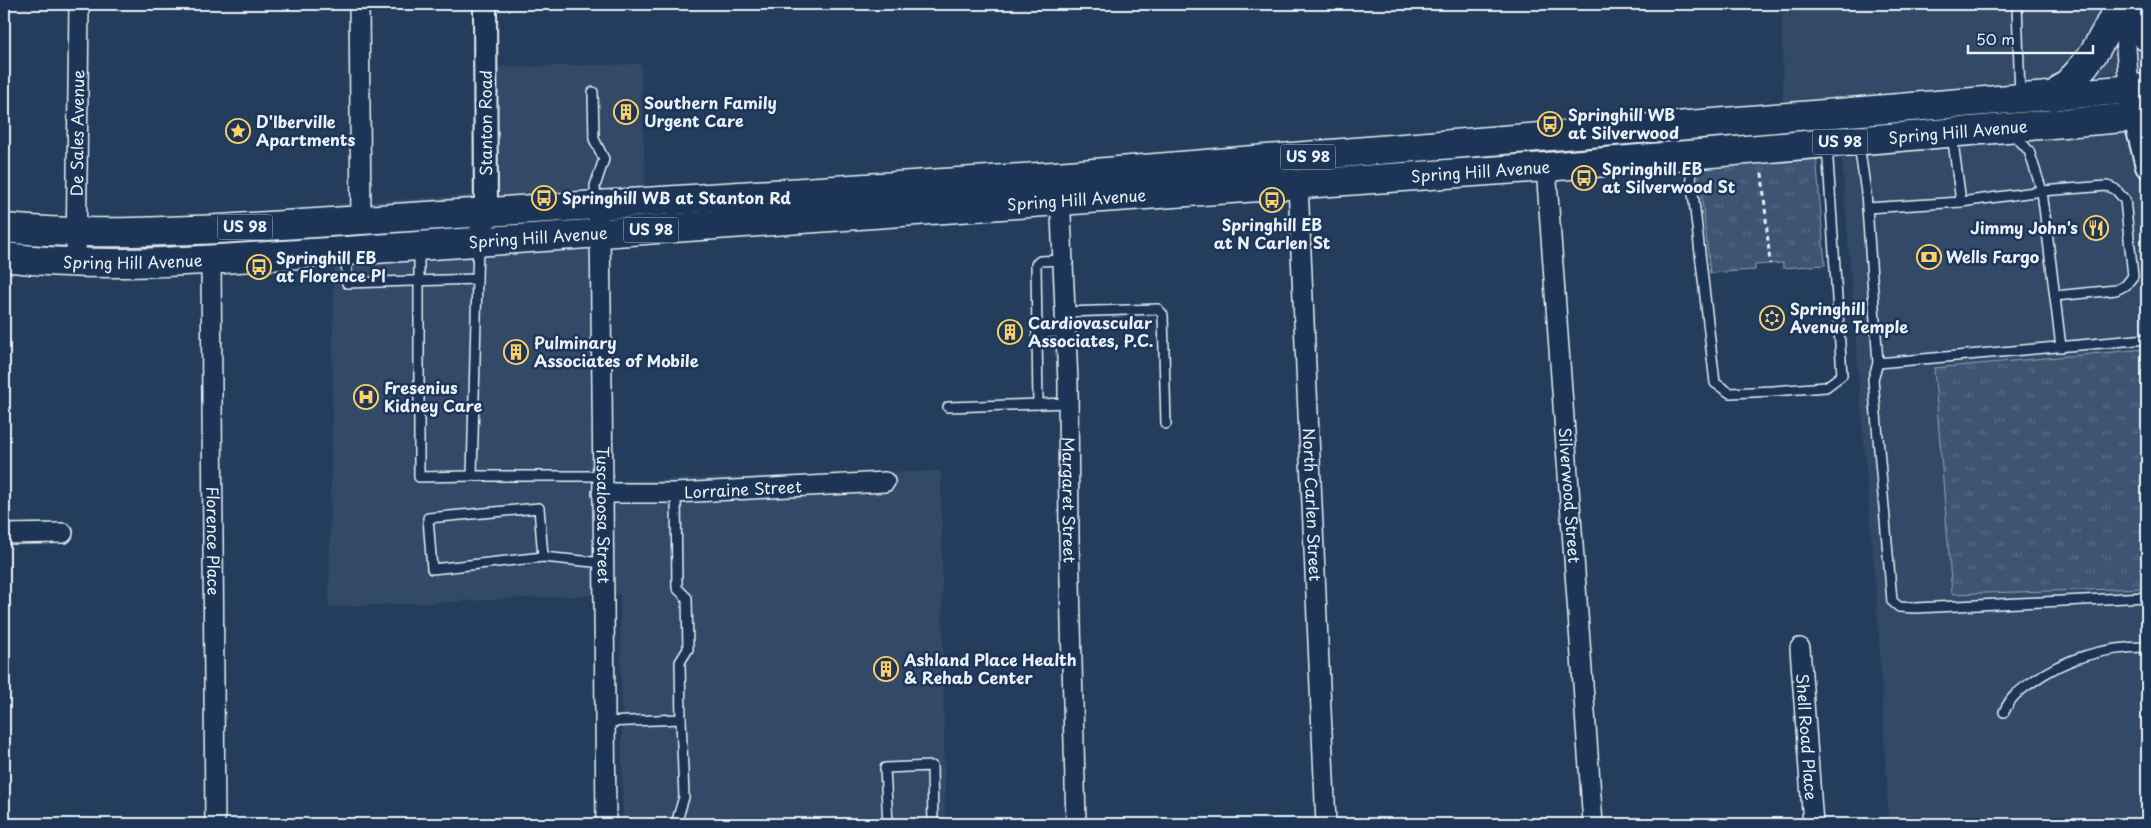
<svg xmlns="http://www.w3.org/2000/svg" width="2151" height="828" font-family="'Playpen Sans',sans-serif">
	<style>
		.built { fill: #334a68 }
		.grass { fill: url(#grass-tufts); stroke: #93a2b5 }
		.lines { fill: none; stroke-linecap: round; stroke-linejoin: round }
		.service-casing { stroke: #e8f1f8; stroke-width: 12 }
		.minor-casing { stroke: #e8f1f8; stroke-width: 22 }
		.tertiary-casing { stroke: #e8f1f8; stroke-width: 26 }
		.primary-casing { stroke: #e8f1f8; stroke-width: 31 }
		.path { stroke: #e8f1f8; stroke-width: 3; stroke-dasharray: 5 4; stroke-linecap: butt }
		.service { stroke: #1d3557; stroke-width: 9 }
		.minor { stroke: #1d3557; stroke-width: 19 }
		.tertiary { stroke: #1d3557; stroke-width: 22 }
		.primary { stroke: #1d3557; stroke-width: 28 }
		.labels { text-anchor: middle; stroke-width: 5; stroke-linejoin: round; paint-order: stroke }
		.shield { fill: #1d3557; stroke: #abb9c8; stroke-width: 1 }
		.shield-label { font-size: 15px; font-weight: bold; fill: #e8f1f8 }
		.poi-label { font-size: 16px; font-weight: bold; fill: #e8f1f8; stroke: #1d3557; text-anchor: start }
		.street-label { font-size: 16px; fill: #e8f1f8; stroke: #1d3557 }
	</style>
	<defs>
		<pattern id="grass-tufts" width="24" height="20" patternUnits="userSpaceOnUse" patternTransform="scale(1.25)"><rect width="24" height="20" fill="#3e5472"/><path d="M3 7l-1-3M5 7V3M7 7l1-3M15 17l-1-3M17 17v-4M19 17l1-3" fill="none" stroke="#5a6d87"/></pattern>
	</defs>
	<rect width="100%" height="100%" fill="#253d5d"/>
	<filter id="ink" filterUnits="userSpaceOnUse"><feTurbulence type="fractalNoise" baseFrequency=".02" numOctaves="2"/><feDisplacementMap in="SourceGraphic" scale="10" xChannelSelector="R" yChannelSelector="G"/><feConvolveMatrix kernelMatrix="1 2 1 2 8 2 1 2 1" color-interpolation-filters="sRGB"/></filter>
	<g filter="url(#ink)">
		<g class="built">
			<polygon points="1782,4 2147,4 2147,70 1783,107"/>
			<polygon points="641,64 647,237 612,240 613,481 941,471 945,824 623,824 620,594 329,607 335,204 472,195 472,68"/>
			<polygon points="2147,121 2147,824 1889,824 1878,620 1841,150"/>
		</g>
		<g class="grass">
			<polygon points="1816,154 1825,265 1783,268 1783,263 1755,265 1755,270 1710,273 1698,163"/>
			<polygon points="2147,349 2147,588 1952,594 1934,368"/>
		</g>
		<g class="lines">
			<defs>
				<g id="service">
					<polyline points="2017,4 2020,97"/>
					<polyline points="593,92 594,139 604,159 595,186 596,202"/>
					<polyline points="2012,132 2029,151 2042,191 2061,347"/>
					<polyline points="1859,144 1866,193 1878,363 1873,379 1892,601 1899,607 1915,608 2147,597"/>
					<polyline points="1689,158 1715,383 1730,393 1773,391 1826,387 1842,375 1827,145"/>
					<polyline points="1961,202 2042,191 2107,186 2115,189 2125,200 2133,276 2126,285 2116,290 2055,296"/>
					<polyline points="1867,208 1961,202 1952,134"/>
					<polyline points="419,248 419,477 472,476"/>
					<polyline points="346,253 347,283 477,279 478,245"/>
					<polyline points="477,279 472,476 602,476"/>
					<polyline points="1065,312 1158,309 1163,315 1166,424"/>
					<polyline points="1037,333 1066,332"/>
					<polyline points="1878,363 2147,339"/>
					<polyline points="1038,404 1036,264 1040,261 1063,260"/>
					<polyline points="948,407 1068,403"/>
					<polyline points="543,557 432,569 428,518 539,508 543,557 603,563"/>
					<path d="M2004,712C2011,696 2018,692 2032,682C2067,657 2104,647 2147,647"/>
					<polyline points="605,722 681,719 680,662 688,649 687,598 677,588 676,493"/>
					<polyline points="676,824 684,797 681,719"/>
					<polyline points="888,824 885,768 932,766 933,824"/>
				</g>
				<g id="minor">
					<polyline points="359,4 361,221"/>
					<polyline points="2123,4 2129,90"/>
					<path id="s1" d="M1546,167L1593,824"/>
					<path id="s2" d="M1298,184L1326,824"/>
					<path id="s3" d="M1060,191L1068,383L1069,541L1076,824"/>
					<path id="s4" d="M597,205L600,233L602,386L606,824"/>
					<path id="s5" d="M211,259L215,824"/>
					<path id="s6" d="M76,262L79,4"/>
					<path id="s7" d="M602,493H676L885,482"/>
					<polyline points="4,534 63,533"/>
					<path id="s8" d="M1800,648L1813,824"/>
				</g>
				<g id="tertiary">
					<polyline points="2131,102 2147,166"/>
					<polyline points="478,242 486,212 485,4"/>
				</g>
				<g id="primary">
					<polyline points="2127,4 2147,37"/>
					<path d="M2054,96C2090,65 2099,46 2120,4"/>
					<path d="M4,228C76,235 148,232 220,229L1069,175L2147,88"/>
					<path id="s9" d="M4,257C117,271 233,257 346,251L1546,167L2147,116"/>
				</g>
			</defs>
			<use href="#service" class="service-casing"/>
			<use href="#minor" class="minor-casing"/>
			<use href="#tertiary" class="tertiary-casing"/>
			<use href="#primary" class="primary-casing"/>
			<polyline class="path" points="1762,173 1770,264"/>
			<use href="#service" class="service"/>
			<use href="#minor" class="minor"/>
			<use href="#tertiary" class="tertiary"/>
			<use href="#primary" class="primary"/>
		</g>
	</g>
	<defs>
		<symbol id="building-ring" viewBox="-11 -11 22 22"><circle r="9.5" fill="#1d3557" stroke="#ffd166" stroke-width="1.5"/><path d="M-4-6H4V6H1V3H-1V6H-4ZM-2.5-4.3h1.7v1.8h-1.7ZM.8-4.3h1.7v1.8H.8ZM-2.5-1h1.7V.8h-1.7ZM.8-1h1.7V.8H.8Z" fill="#ffd166"/></symbol>
		<symbol id="bus-ring" viewBox="-11 -11 22 22"><circle r="9.5" fill="#1d3557" stroke="#ffd166" stroke-width="1.5"/><path d="M-5-6H5V4H4V6H2V4H-2V6H-4V4H-5ZM-3.5-4V0h7V-4ZM-3.5 1.2v1.5H-2V1.2ZM2 1.2v1.5H3.5V1.2Z" fill="#ffd166"/></symbol>
		<symbol id="sight-ring" viewBox="-11 -11 22 22"><circle r="9.5" fill="#1d3557" stroke="#ffd166" stroke-width="1.5"/><path d="M0-6L1.8-2.2L6-1.7L2.9 1.2L3.7 5.4L0 3.3L-3.7 5.4L-2.9 1.2L-6-1.7L-1.8-2.2Z" fill="#ffd166"/></symbol>
		<symbol id="restaurant-ring" viewBox="-11 -11 22 22"><circle r="9.5" fill="#1d3557" stroke="#ffd166" stroke-width="1.5"/><path d="M-5-6h1v4h1v-4h1v4h1v-4h1v5L-1.5 .5V6h-2V.5L-5-1ZM5-6V6H3V1.5H1.5Q1.5-4 5-6Z" fill="#ffd166"/></symbol>
		<symbol id="bank-ring" viewBox="-11 -11 22 22"><circle r="9.5" fill="#1d3557" stroke="#ffd166" stroke-width="1.5"/><path d="M-6-4H6V4H-6ZM0-2.3a2.3 2.3 0 1 0 0 4.6a2.3 2.3 0 1 0 0-4.6Z" fill="#ffd166"/></symbol>
		<symbol id="synagogue-ring" viewBox="-11 -11 22 22"><circle r="9.5" fill="#1d3557" stroke="#ffd166" stroke-width="1.5"/><path d="M0-6.5L5.6 3.2H-5.6ZM0 6.5L5.6-3.2H-5.6Z" fill="#ffd166"/></symbol>
		<symbol id="hospital-ring" viewBox="-11 -11 22 22"><circle r="9.5" fill="#1d3557" stroke="#ffd166" stroke-width="1.5"/><path d="M-5-5h3v3.5h4V-5h3V5h-3V1.5h-4V5h-3Z" fill="#ffd166"/></symbol>
	</defs>
	<g fill-rule="evenodd">
		<use href="#building-ring" x="612" y="98" width="28" height="28"/>
		<use href="#bus-ring" x="1536" y="110" width="28" height="28"/>
		<use href="#sight-ring" x="224" y="117" width="28" height="28"/>
		<use href="#bus-ring" x="1570" y="164" width="28" height="28"/>
		<use href="#bus-ring" x="530" y="184" width="28" height="28"/>
		<use href="#bus-ring" x="1258" y="186" width="28" height="28"/>
		<use href="#restaurant-ring" x="2082" y="214" width="28" height="28"/>
		<use href="#bank-ring" x="1915" y="243" width="28" height="28"/>
		<use href="#bus-ring" x="245" y="253" width="28" height="28"/>
		<use href="#synagogue-ring" x="1758" y="304" width="28" height="28"/>
		<use href="#building-ring" x="996" y="318" width="28" height="28"/>
		<use href="#building-ring" x="502" y="338" width="28" height="28"/>
		<use href="#hospital-ring" x="352" y="383" width="28" height="28"/>
		<use href="#building-ring" x="872" y="655" width="28" height="28"/>
	</g>
	<g class="labels">
		<g class="shield">
			<rect x="1812.5" y="129.5" width="55" height="25" rx="4"/>
			<rect x="1280.5" y="144.5" width="55" height="25" rx="4"/>
			<rect x="217.5" y="214.5" width="55" height="25" rx="4"/>
			<rect x="623.5" y="217.5" width="55" height="25" rx="4"/>
		</g>
		<g class="shield-label">
			<text x="1840" y="147">US 98</text>
			<text x="1308" y="162">US 98</text>
			<text x="245" y="232">US 98</text>
			<text x="651" y="235">US 98</text>
		</g>
		<g class="poi-label">
			<text x="644" y="109">Southern Family<tspan x="644" dy="18">Urgent Care</tspan></text>
			<text x="1568" y="121">Springhill WB<tspan x="1568" dy="18">at Silverwood</tspan></text>
			<text x="256" y="128">D'Iberville<tspan x="256" dy="18">Apartments</tspan></text>
			<text x="1602" y="175">Springhill EB<tspan x="1602" dy="18">at Silverwood St</tspan></text>
			<text x="562" y="204">Springhill WB at Stanton Rd</text>
			<text x="1272" y="231" text-anchor="middle">Springhill EB<tspan x="1272" dy="18">at N Carlen St</tspan></text>
			<text x="2078" y="234" text-anchor="end">Jimmy John's</text>
			<text x="1946" y="263">Wells Fargo</text>
			<text x="276" y="264">Springhill EB<tspan x="276" dy="18">at Florence Pl</tspan></text>
			<text x="1790" y="315">Springhill<tspan x="1790" dy="18">Avenue Temple</tspan></text>
			<text x="1028" y="329">Cardiovascular<tspan x="1028" dy="18">Associates, P.C.</tspan></text>
			<text x="534" y="349">Pulminary<tspan x="534" dy="18">Associates of Mobile</tspan></text>
			<text x="384" y="394">Fresenius<tspan x="384" dy="18">Kidney Care</tspan></text>
			<text x="904" y="666">Ashland Place Health<tspan x="904" dy="18">&amp; Rehab Center</tspan></text>
		</g>
		<g class="street-label">
			<text transform="translate(486 123) rotate(-90)" y="6">Stanton Road</text>
			<text dy="6" stroke="none"><textPath href="#s9" startOffset="1959">Spring Hill Avenue</textPath></text>
			<text dy="6" stroke="none"><textPath href="#s6" startOffset="129">De Sales Avenue</textPath></text>
			<text dy="6" stroke="none"><textPath href="#s9" startOffset="1480">Spring Hill Avenue</textPath></text>
			<text dy="6" stroke="none"><textPath href="#s9" startOffset="1075">Spring Hill Avenue</textPath></text>
			<text dy="6" stroke="none"><textPath href="#s9" startOffset="535">Spring Hill Avenue</textPath></text>
			<text dy="6" stroke="none"><textPath href="#s9" startOffset="129">Spring Hill Avenue</textPath></text>
			<text dy="6" stroke="none"><textPath href="#s7" startOffset="141">Lorraine Street</textPath></text>
			<text dy="6" stroke="none"><textPath href="#s1" startOffset="329">Silverwood Street</textPath></text>
			<text dy="6" stroke="none"><textPath href="#s3" startOffset="309">Margaret Street</textPath></text>
			<text dy="6" stroke="none"><textPath href="#s2" startOffset="321">North Carlen Street</textPath></text>
			<text dy="6" stroke="none"><textPath href="#s4" startOffset="310">Tuscaloosa Street</textPath></text>
			<text dy="6" stroke="none"><textPath href="#s5" startOffset="282">Florence Place</textPath></text>
			<text dy="6" stroke="none"><textPath href="#s8" startOffset="89">Shell Road Place</textPath></text>
		</g>
	</g>
	<rect width="2151" height="828" fill="none" stroke="#1d3557" stroke-width="20"/>
	<rect x="10" y="10" width="2131" height="808" fill="none" stroke="#e8f1f8" stroke-width="2" filter="url(#ink)"/>
	<path d="M1968 45v8h125v-8" fill="none" stroke="#e8f1f8" stroke-width="2.5"/>
	<text x="1976" y="45" font-size="15" fill="#e8f1f8" stroke="#1d3557" stroke-width="4" paint-order="stroke">50 m</text>
</svg>
